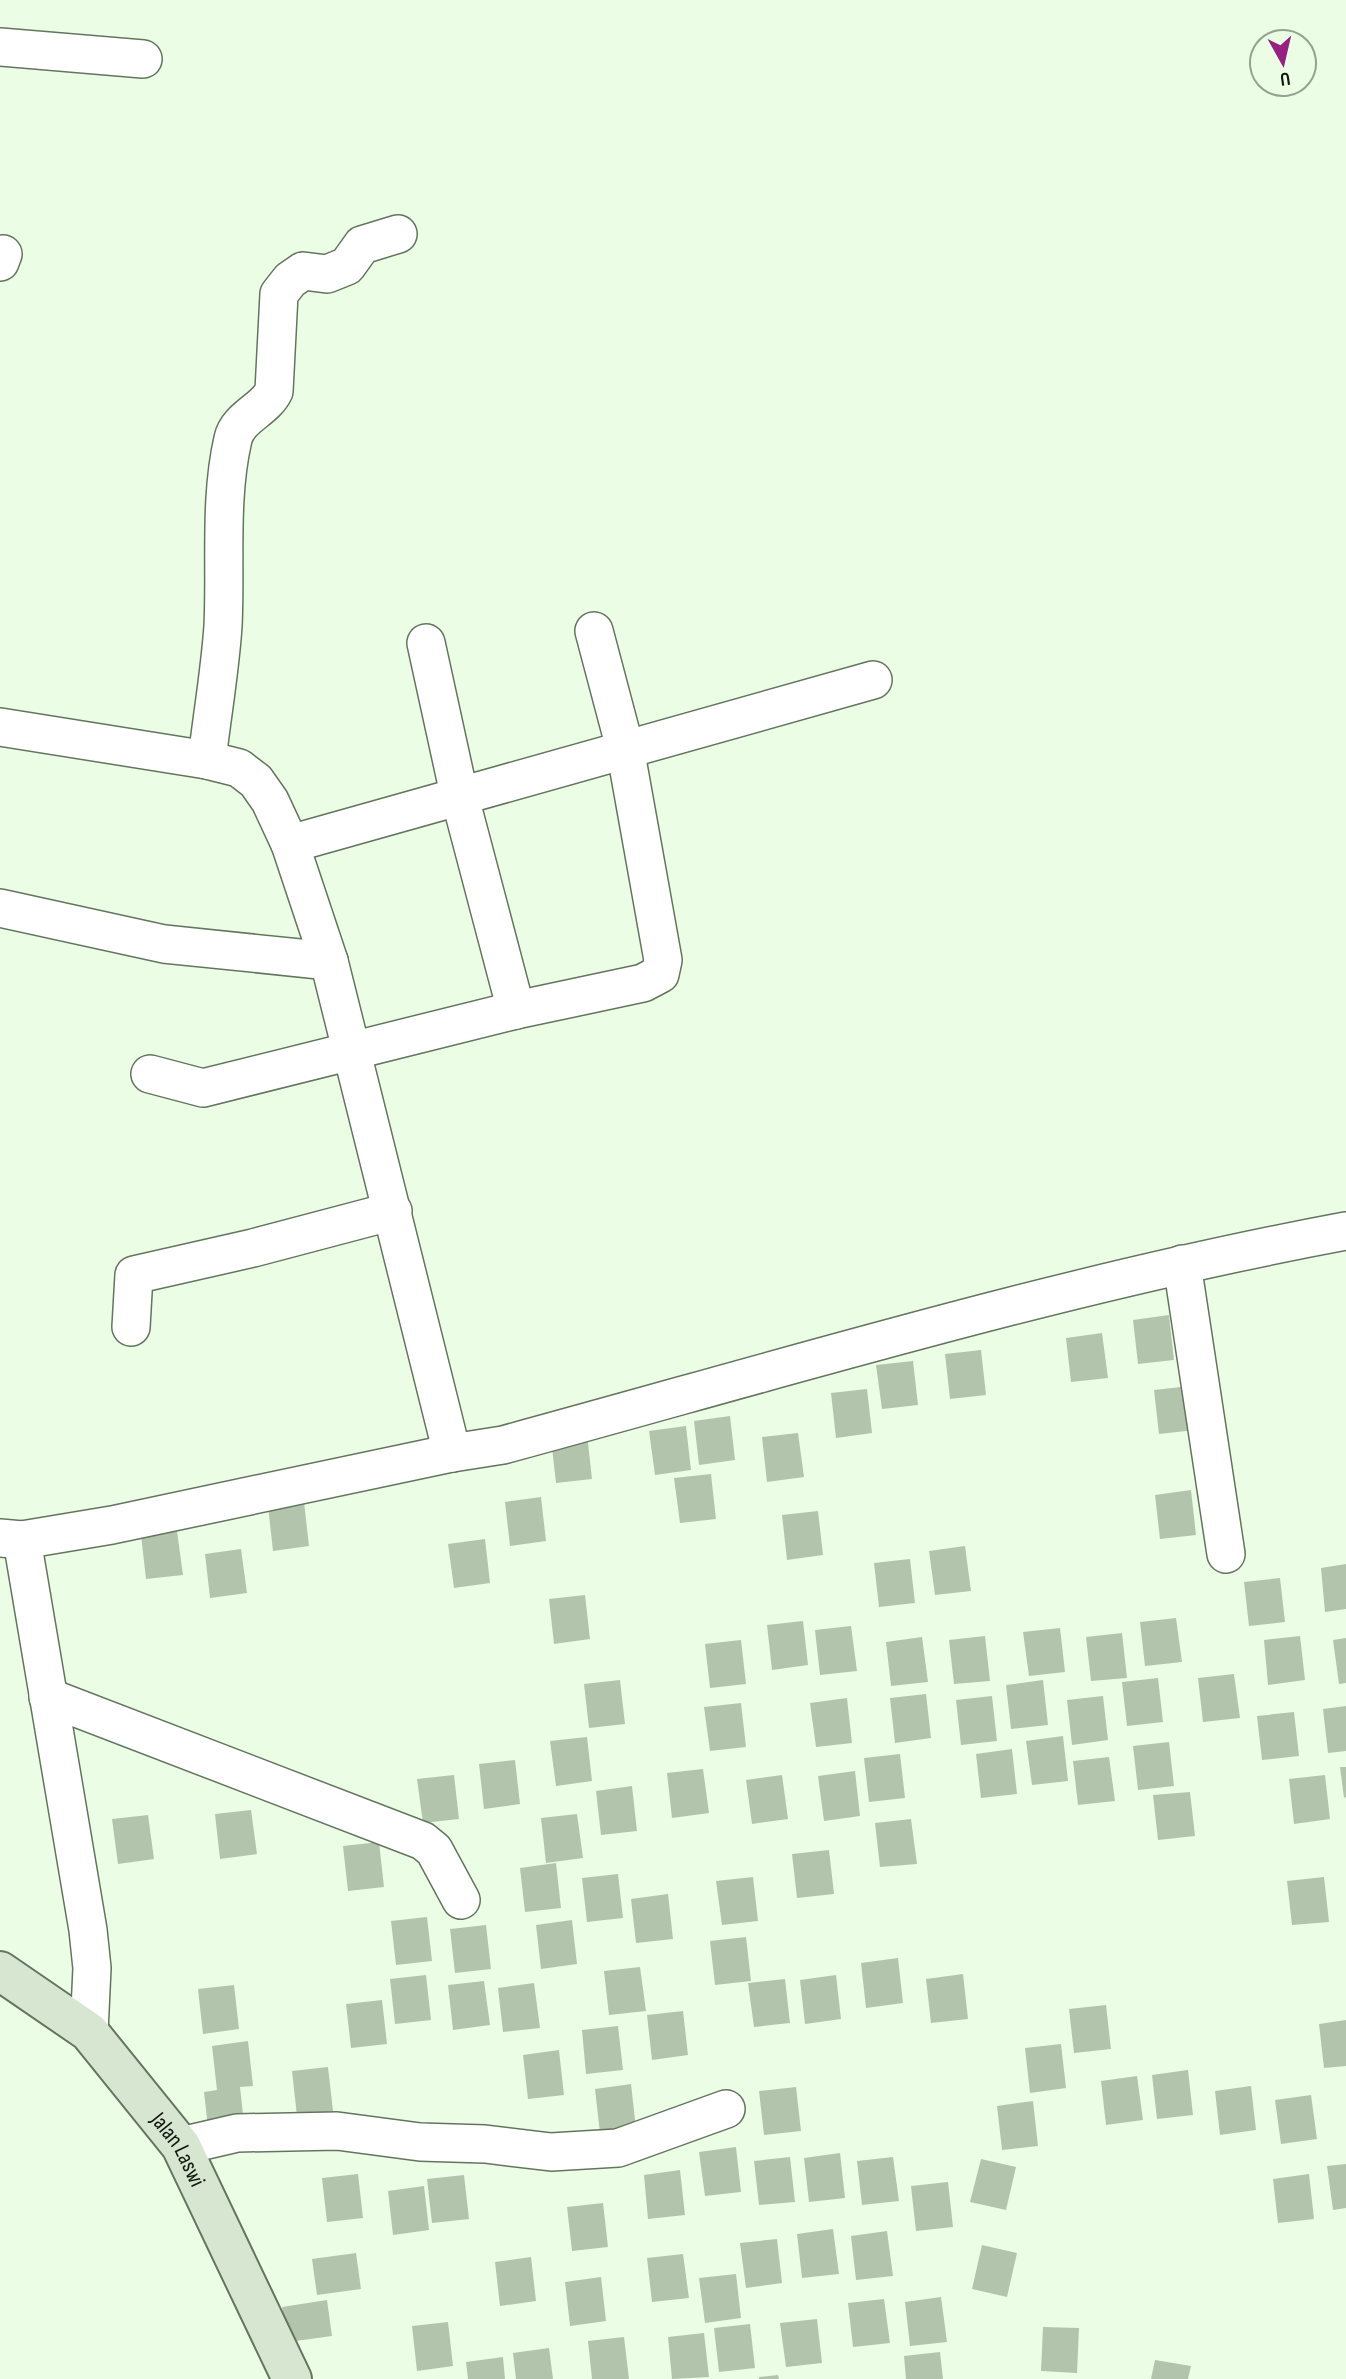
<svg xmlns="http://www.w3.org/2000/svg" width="1346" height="2379" font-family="'Sofia Sans Condensed',sans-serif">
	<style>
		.building { fill: #b2c5ac }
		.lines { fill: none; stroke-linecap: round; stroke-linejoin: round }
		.street-casing { stroke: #64755f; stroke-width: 40 }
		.secondary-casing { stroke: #64755f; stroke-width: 42 }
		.street { stroke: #fff; stroke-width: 37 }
		.secondary { stroke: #d6e6d1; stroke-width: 38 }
		.labels { text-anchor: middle; stroke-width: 6; stroke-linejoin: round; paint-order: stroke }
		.street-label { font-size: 23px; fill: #11170f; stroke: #ebfee5 }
	</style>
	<rect width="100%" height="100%" fill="#ebfee5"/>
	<g class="building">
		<polygon points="1169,1315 1174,1360 1138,1364 1133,1320"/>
		<polygon points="1102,1333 1108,1378 1071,1382 1066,1338"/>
		<polygon points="981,1350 986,1395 950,1399 945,1354"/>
		<polygon points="913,1361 918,1405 882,1409 876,1365"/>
		<polygon points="1190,1386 1195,1430 1159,1434 1154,1390"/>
		<polygon points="867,1389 872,1433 836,1438 831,1393"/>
		<polygon points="730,1416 735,1460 699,1465 694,1421"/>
		<polygon points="686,1426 691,1470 655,1475 649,1431"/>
		<polygon points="798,1433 804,1477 767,1482 762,1437"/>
		<polygon points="587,1434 592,1479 556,1483 551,1439"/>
		<polygon points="711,1474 716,1519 680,1523 674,1478"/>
		<polygon points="1191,1490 1196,1535 1160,1539 1155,1495"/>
		<polygon points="541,1497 546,1541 510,1546 505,1502"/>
		<polygon points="304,1502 309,1546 273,1551 268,1506"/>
		<polygon points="818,1511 823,1555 787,1560 782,1515"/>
		<polygon points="177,1531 183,1575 146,1579 141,1535"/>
		<polygon points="485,1539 490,1583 454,1588 448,1544"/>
		<polygon points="965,1546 971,1591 935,1595 929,1551"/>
		<polygon points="241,1549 247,1593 210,1598 205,1554"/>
		<polygon points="910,1559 915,1603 879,1607 874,1563"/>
		<polygon points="1346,1564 1346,1609 1325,1612 1321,1568"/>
		<polygon points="1280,1578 1285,1622 1249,1626 1244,1582"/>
		<polygon points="585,1595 590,1639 554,1644 549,1599"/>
		<polygon points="1176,1618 1182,1662 1145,1666 1140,1622"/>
		<polygon points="803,1621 808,1665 772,1670 767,1625"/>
		<polygon points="851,1626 857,1671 820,1675 815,1630"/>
		<polygon points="1060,1628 1065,1672 1029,1676 1023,1632"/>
		<polygon points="1122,1633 1127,1678 1091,1681 1086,1637"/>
		<polygon points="985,1636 990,1681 954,1684 949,1640"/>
		<polygon points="1300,1636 1305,1680 1268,1685 1264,1640"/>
		<polygon points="922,1637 928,1682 891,1686 886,1642"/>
		<polygon points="1346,1638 1346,1683 1339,1684 1333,1640"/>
		<polygon points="741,1640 746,1684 710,1688 705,1644"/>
		<polygon points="1234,1674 1240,1718 1203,1722 1198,1678"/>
		<polygon points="1158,1678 1163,1722 1127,1726 1122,1682"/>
		<polygon points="620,1680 625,1724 589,1728 584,1684"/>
		<polygon points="1043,1680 1048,1725 1011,1729 1006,1685"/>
		<polygon points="926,1694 931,1738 895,1743 890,1698"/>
		<polygon points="992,1696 997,1741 961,1745 956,1700"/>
		<polygon points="1103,1696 1108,1740 1072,1745 1067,1700"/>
		<polygon points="847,1698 852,1743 816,1747 810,1703"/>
		<polygon points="741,1703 746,1747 710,1751 704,1707"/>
		<polygon points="1346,1706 1346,1751 1328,1753 1323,1709"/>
		<polygon points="1294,1712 1299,1756 1262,1760 1257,1716"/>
		<polygon points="1063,1736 1068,1781 1032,1785 1026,1741"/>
		<polygon points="587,1737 592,1781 556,1786 550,1741"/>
		<polygon points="1169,1742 1174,1786 1138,1790 1133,1746"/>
		<polygon points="1012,1749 1017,1794 981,1798 976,1754"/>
		<polygon points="900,1754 905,1798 869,1802 864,1758"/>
		<polygon points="1109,1757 1115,1801 1078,1805 1073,1761"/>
		<polygon points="515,1760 520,1804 484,1809 479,1764"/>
		<polygon points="1340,1767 1346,1767 1346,1797 1344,1798"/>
		<polygon points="703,1769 709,1813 672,1818 667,1773"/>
		<polygon points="855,1771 860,1816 824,1821 818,1776"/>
		<polygon points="454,1775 459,1819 423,1823 417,1779"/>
		<polygon points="782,1775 788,1819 752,1824 746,1780"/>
		<polygon points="1325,1775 1330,1819 1294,1824 1289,1779"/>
		<polygon points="632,1786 637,1831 601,1835 596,1791"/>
		<polygon points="1190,1792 1195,1836 1158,1840 1153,1795"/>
		<polygon points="251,1810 257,1854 220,1859 215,1814"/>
		<polygon points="577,1814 583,1858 546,1863 541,1818"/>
		<polygon points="148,1815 154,1859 118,1864 112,1819"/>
		<polygon points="911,1819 917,1864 880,1867 875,1823"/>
		<polygon points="379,1842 384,1887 348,1891 343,1846"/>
		<polygon points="829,1850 834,1894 797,1898 792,1854"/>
		<polygon points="556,1863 561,1908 525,1912 520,1868"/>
		<polygon points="618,1874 623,1918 587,1922 582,1878"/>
		<polygon points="753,1877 758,1921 722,1925 716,1881"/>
		<polygon points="1324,1877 1329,1922 1292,1925 1287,1881"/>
		<polygon points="668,1894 673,1939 636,1943 631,1899"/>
		<polygon points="427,1917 432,1961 396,1965 391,1921"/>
		<polygon points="572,1920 577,1964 541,1969 536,1925"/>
		<polygon points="486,1925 491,1969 455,1973 450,1929"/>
		<polygon points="746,1937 751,1981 715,1985 710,1941"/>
		<polygon points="898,1958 903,2003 866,2008 861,1963"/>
		<polygon points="640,1967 646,2011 609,2015 604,1971"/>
		<polygon points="963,1974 968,2019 931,2023 926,1979"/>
		<polygon points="426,1975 431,2020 395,2024 390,1979"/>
		<polygon points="836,1975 841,2019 805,2024 800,1980"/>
		<polygon points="785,1979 790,2023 754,2027 748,1983"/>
		<polygon points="484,1981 490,2025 453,2030 448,1985"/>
		<polygon points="534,1983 540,2028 503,2032 498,1988"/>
		<polygon points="234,1985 239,2029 203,2034 198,1989"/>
		<polygon points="382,2000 387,2044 351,2048 346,2004"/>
		<polygon points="1106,2005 1111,2049 1074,2053 1069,2009"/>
		<polygon points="683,2011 688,2055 652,2060 647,2015"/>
		<polygon points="1346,2020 1346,2066 1324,2068 1319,2024"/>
		<polygon points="618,2026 623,2070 586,2074 582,2030"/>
		<polygon points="248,2041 253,2086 240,2087 245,2132 209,2136 204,2092 217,2090 212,2046"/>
		<polygon points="1061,2044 1066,2088 1030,2093 1025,2048"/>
		<polygon points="559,2050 564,2095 528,2099 523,2055"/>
		<polygon points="328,2067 333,2111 297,2116 292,2071"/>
		<polygon points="1188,2070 1193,2115 1157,2119 1152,2075"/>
		<polygon points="1137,2076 1143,2120 1106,2125 1101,2081"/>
		<polygon points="631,2084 636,2129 600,2133 595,2089"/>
		<polygon points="1251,2086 1256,2130 1220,2135 1215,2091"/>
		<polygon points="796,2087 801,2131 764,2135 759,2091"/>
		<polygon points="1311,2095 1317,2139 1281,2144 1275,2100"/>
		<polygon points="1033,2101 1038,2146 1002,2150 997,2106"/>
		<polygon points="736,2147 741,2192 705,2196 699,2152"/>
		<polygon points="840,2153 845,2198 809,2202 804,2158"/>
		<polygon points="790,2157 795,2202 759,2205 754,2161"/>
		<polygon points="893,2157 899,2201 862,2205 857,2161"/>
		<polygon points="981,2159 1016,2167 1006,2210 970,2202"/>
		<polygon points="1346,2164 1346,2208 1333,2210 1327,2166"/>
		<polygon points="680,2170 685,2215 648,2219 644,2175"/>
		<polygon points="358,2174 363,2218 327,2222 322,2178"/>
		<polygon points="1309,2174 1314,2219 1278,2223 1273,2179"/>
		<polygon points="464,2175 469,2219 432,2223 427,2179"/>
		<polygon points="948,2182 953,2227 916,2231 911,2186"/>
		<polygon points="424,2186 429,2230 393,2235 388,2191"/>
		<polygon points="603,2203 608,2247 572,2251 567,2207"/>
		<polygon points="833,2229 839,2274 802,2278 797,2234"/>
		<polygon points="887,2231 893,2276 856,2280 851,2236"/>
		<polygon points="777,2239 782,2283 746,2288 740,2243"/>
		<polygon points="982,2245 1017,2253 1007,2297 972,2289"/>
		<polygon points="356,2253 361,2289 317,2295 312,2259"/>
		<polygon points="683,2254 689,2298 652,2302 647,2258"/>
		<polygon points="531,2257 536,2301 500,2306 495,2262"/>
		<polygon points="736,2274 741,2318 705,2323 699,2278"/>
		<polygon points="601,2277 606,2321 570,2326 565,2282"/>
		<polygon points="941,2297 947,2342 910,2346 905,2302"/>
		<polygon points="884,2299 890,2343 853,2347 848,2303"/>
		<polygon points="327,2300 332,2336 288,2342 282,2307"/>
		<polygon points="817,2319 822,2363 786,2367 780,2323"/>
		<polygon points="448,2322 453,2366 417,2371 412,2326"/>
		<polygon points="750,2324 755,2368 719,2372 714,2328"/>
		<polygon points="1043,2327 1079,2328 1077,2373 1041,2371"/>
		<polygon points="704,2333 709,2377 672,2379 668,2337"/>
		<polygon points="624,2337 629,2379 592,2379 588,2341"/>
		<polygon points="549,2348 553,2379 516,2379 513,2353"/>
		<polygon points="940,2352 943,2379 906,2379 904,2356"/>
		<polygon points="503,2357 505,2379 468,2379 466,2362"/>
		<polygon points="1155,2360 1191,2366 1188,2379 1151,2379"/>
		<polygon points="778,2375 779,2379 759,2379 759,2377"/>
	</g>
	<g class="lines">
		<defs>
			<g id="street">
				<polyline points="0,47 143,59"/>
				<polyline points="0,262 3,254"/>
				<polyline points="426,643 459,794 516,1010"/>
				<polyline points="0,727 207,760 239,768 256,781 270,801 290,844 329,961 452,1453"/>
				<path d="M207,760C212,716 220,671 223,626C226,565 219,499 233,439C238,417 265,410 274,391L279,294L290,280L303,271L327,274L347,266L362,245L398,234"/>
				<polyline points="290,844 873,680"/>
				<polyline points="0,908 164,944 329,961"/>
				<polyline points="150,1074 203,1088 516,1010 643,983 660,974 663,960 625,748 594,631"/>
				<polyline points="1182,1264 1226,1554"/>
				<polyline points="131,1327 134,1275 253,1248 393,1211"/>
				<path d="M0,1538L22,1540L112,1525L452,1453L503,1445C782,1369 1061,1284 1346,1231"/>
				<polyline points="22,1540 88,1930 92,1968 89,2032"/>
				<polyline points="48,1697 423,1841 434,1850 461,1900"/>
				<polyline points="181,2146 237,2133 337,2131 420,2142 485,2144 551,2152 618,2148 726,2109"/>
			</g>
			<g id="secondary">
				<path id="s1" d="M0,1971L89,2032L181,2146L292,2379"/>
			</g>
		</defs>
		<use href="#street" class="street-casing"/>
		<use href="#secondary" class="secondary-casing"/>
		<use href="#street" class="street"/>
		<use href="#secondary" class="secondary"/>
	</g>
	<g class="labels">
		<g class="street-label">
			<text dy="8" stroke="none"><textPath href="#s1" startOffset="256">Jalan Laswi</textPath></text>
		</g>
	</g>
	<g transform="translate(1283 63) rotate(172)"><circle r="33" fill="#ebfee5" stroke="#94a28f" stroke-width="2"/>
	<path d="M0-5L12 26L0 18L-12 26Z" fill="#952281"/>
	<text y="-10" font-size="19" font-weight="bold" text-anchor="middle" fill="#11170f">U</text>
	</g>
</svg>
